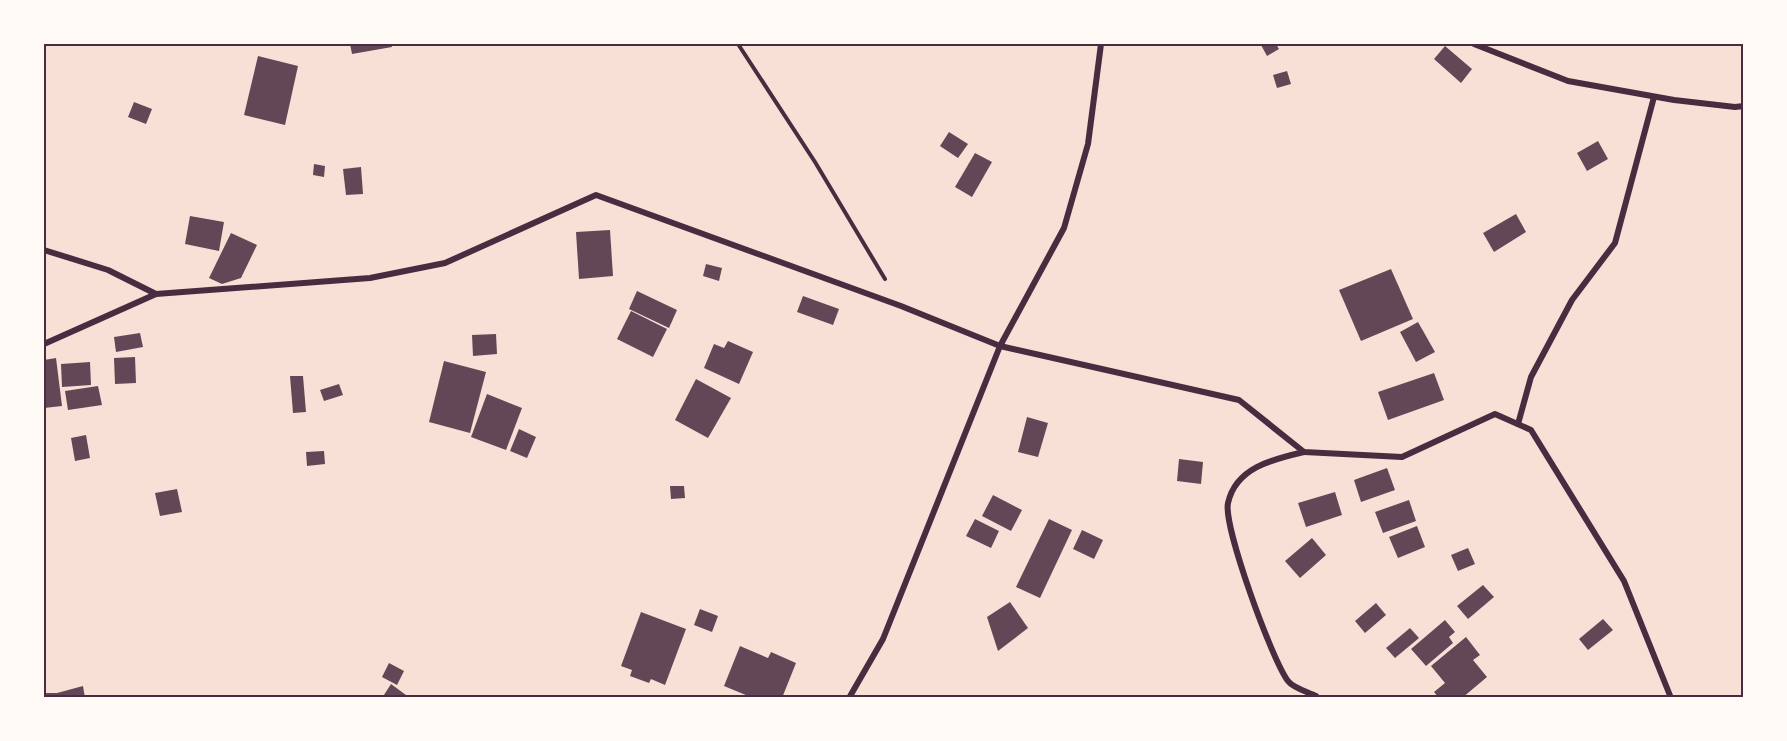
<svg xmlns="http://www.w3.org/2000/svg" width="1787" height="741" font-family="'Noto Sans',sans-serif">
	<style>
		.building { fill: #644757 }
		.lines { fill: none; stroke-linecap: round; stroke-linejoin: round }
		.path { stroke: #4a2c40; stroke-width: 4 }
		.minor { stroke: #4a2c40; stroke-width: 6 }
		.neatline { fill: none; stroke: #4a2c40; stroke-width: 2 }
	</style>
	<rect width="100%" height="100%" fill="#f7e1d7"/>
	<g class="building">
		<polygon points="350,44 391,44 392,47 352,54"/>
		<polygon points="1276,44 1279,49 1267,56 1261,45"/>
		<polygon points="1445,46 1472,69 1461,83 1434,59"/>
		<polygon points="258,56 298,66 285,125 244,115"/>
		<polygon points="1287,71 1291,84 1277,88 1273,75"/>
		<polygon points="134,102 152,109 146,124 128,117"/>
		<polygon points="949,132 968,144 958,158 940,146"/>
		<polygon points="1598,141 1608,159 1587,171 1577,153"/>
		<polygon points="975,153 992,162 972,197 955,187"/>
		<polygon points="314,164 325,166 324,177 313,175"/>
		<polygon points="361,167 363,194 346,195 343,169"/>
		<polygon points="1516,214 1526,232 1494,252 1483,233"/>
		<polygon points="190,216 224,222 219,251 185,244"/>
		<polygon points="610,230 613,276 579,279 576,232"/>
		<polygon points="231,233 257,245 241,278 222,284 209,278"/>
		<polygon points="706,264 722,268 719,281 703,276"/>
		<polygon points="1391,269 1413,319 1361,341 1339,290"/>
		<polygon points="637,291 677,310 669,328 629,309"/>
		<polygon points="803,296 839,309 833,325 797,312"/>
		<polygon points="631,311 667,329 653,357 617,339"/>
		<polygon points="1418,322 1435,352 1416,362 1400,332"/>
		<polygon points="140,333 143,347 116,352 114,337"/>
		<polygon points="496,334 497,354 473,356 472,335"/>
		<polygon points="728,341 753,352 739,384 704,368 714,344 724,348"/>
		<polygon points="135,357 136,383 115,384 114,358"/>
		<polygon points="56,358 62,406 44,408 44,360"/>
		<polygon points="444,361 486,372 470,433 429,422"/>
		<polygon points="90,362 91,385 62,387 61,364"/>
		<polygon points="1434,373 1444,400 1388,420 1378,392"/>
		<polygon points="290,376 303,376 306,412 293,413"/>
		<polygon points="696,379 731,398 708,438 675,420"/>
		<polygon points="339,384 343,395 324,401 320,390"/>
		<polygon points="98,386 102,405 68,410 65,391"/>
		<polygon points="487,394 522,408 506,450 471,437"/>
		<polygon points="1027,417 1048,423 1038,457 1018,452"/>
		<polygon points="519,429 536,437 527,458 510,451"/>
		<polygon points="86,435 90,458 75,461 71,438"/>
		<polygon points="324,451 325,464 307,466 306,452"/>
		<polygon points="1179,459 1203,462 1201,484 1177,481"/>
		<polygon points="1387,468 1395,490 1361,502 1354,480"/>
		<polygon points="670,486 684,486 685,498 671,499"/>
		<polygon points="177,489 182,512 160,516 155,493"/>
		<polygon points="1335,492 1342,515 1306,527 1298,503"/>
		<polygon points="993,495 1022,510 1011,531 982,516"/>
		<polygon points="1409,500 1416,521 1383,533 1375,512"/>
		<polygon points="975,519 999,531 991,548 966,536"/>
		<polygon points="1049,519 1072,530 1040,598 1016,587"/>
		<polygon points="1417,526 1425,547 1398,558 1389,537"/>
		<polygon points="1082,530 1103,540 1094,559 1073,549"/>
		<polygon points="1312,538 1326,555 1300,578 1285,561"/>
		<polygon points="1468,548 1475,564 1458,571 1451,555"/>
		<polygon points="1483,585 1494,597 1468,619 1457,606"/>
		<polygon points="1010,602 1028,628 998,651 987,617"/>
		<polygon points="1376,603 1386,615 1365,633 1355,621"/>
		<polygon points="700,609 718,616 712,632 694,625"/>
		<polygon points="641,612 686,629 665,685 651,679 649,683 630,676 632,670 621,666"/>
		<polygon points="1603,619 1613,630 1588,650 1579,639"/>
		<polygon points="1445,620 1455,632 1449,637 1453,643 1426,666 1411,649"/>
		<polygon points="1410,628 1419,638 1395,658 1386,648"/>
		<polygon points="1466,637 1480,655 1473,660 1487,677 1462,698 1439,698 1434,692 1445,683 1431,666"/>
		<polygon points="740,646 768,658 771,652 796,663 782,698 753,698 724,686"/>
		<polygon points="389,663 404,671 397,685 382,677"/>
		<polygon points="391,684 410,698 382,698"/>
		<polygon points="83,686 85,698 44,698 44,693 57,693"/>
	</g>
	<g class="lines">
		<polyline class="path" points="738,44 815,162 885,279"/>
		<g class="minor">
			<polyline points="1474,44 1568,81 1674,100 1735,107 1744,106"/>
			<polyline points="44,250 108,270 156,294"/>
			<polyline points="44,344 156,294 370,278 445,263 596,195 901,306 1000,346 1239,400 1304,452 1402,457 1495,414 1531,430 1624,581 1671,698"/>
			<polyline points="1518,424 1531,377 1572,300 1615,243 1654,97"/>
			<path d="M1304,452C1274,459 1236,467 1228,503C1223,526 1272,660 1288,681C1293,688 1308,692 1316,696"/>
			<polyline points="849,698 883,639 1000,346 1064,228 1088,144 1101,44"/>
		</g>
	</g>
	<rect width="1787" height="741" fill="none" stroke="#fffaf5" stroke-width="90"/>
	<rect x="45" y="45" width="1697" height="651" class="neatline"/>
</svg>
